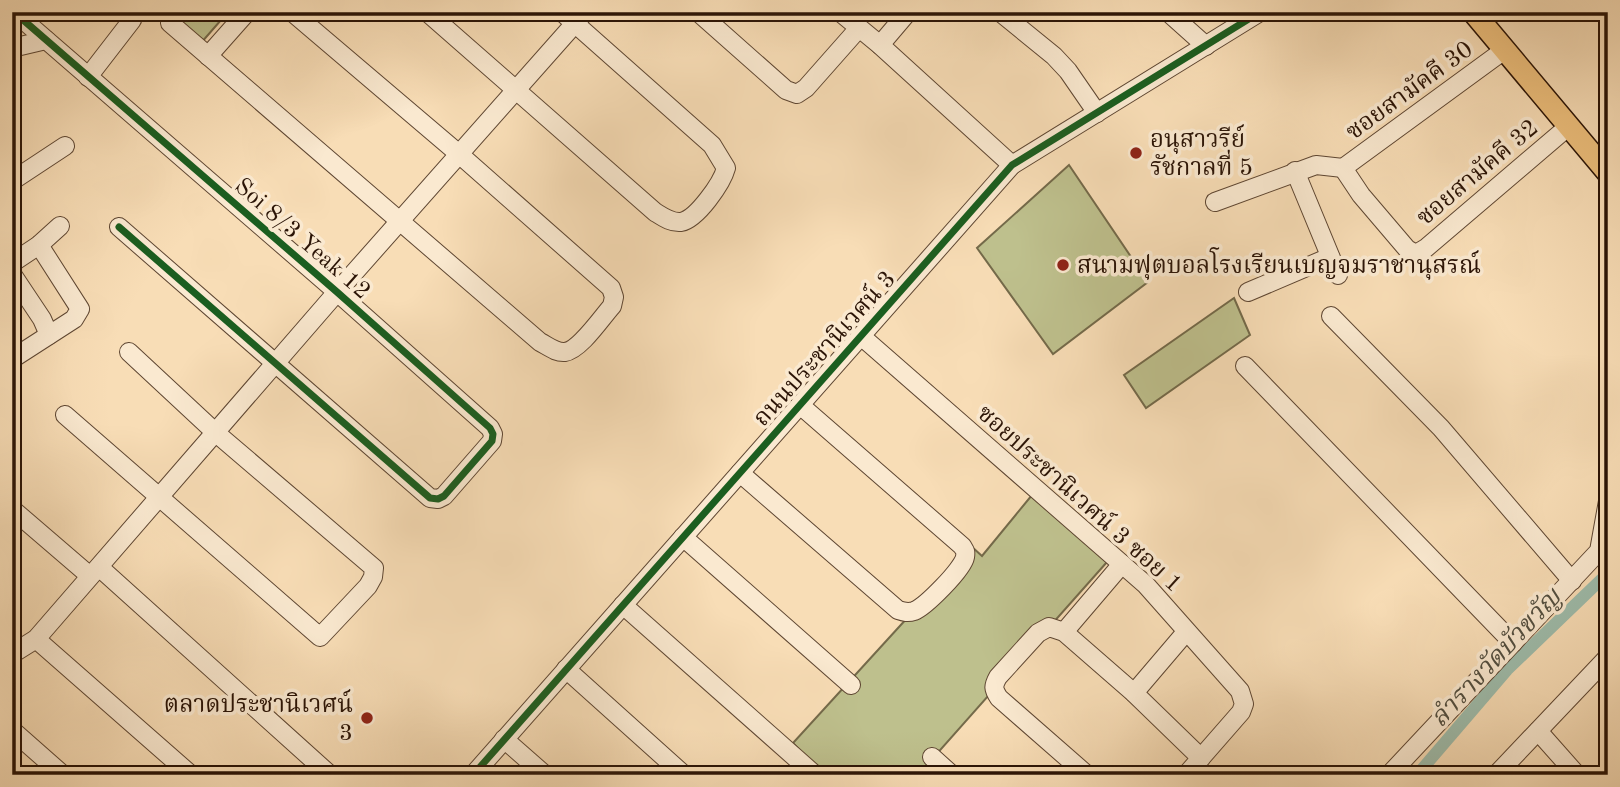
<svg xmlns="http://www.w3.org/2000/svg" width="1620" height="787" font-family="'Old Standard TT','Noto Serif Thai',serif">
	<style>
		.green { fill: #bec08d; stroke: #746a4a; stroke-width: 2 }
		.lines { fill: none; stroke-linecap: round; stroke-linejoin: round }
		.canal { stroke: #9ebcab; stroke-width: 12 }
		.minor-casing { stroke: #5e4632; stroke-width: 20 }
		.major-casing { stroke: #2b1406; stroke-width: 24 }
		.minor { stroke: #fae9d0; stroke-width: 18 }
		.major { stroke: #ecbe7b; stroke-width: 21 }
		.cycleway-casing { stroke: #fae9d0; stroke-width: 11 }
		.cycleway { stroke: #1b5e20; stroke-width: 7 }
		.poi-dot { fill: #8f2418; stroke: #fae9d0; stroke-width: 2.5 }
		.labels { text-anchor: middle; stroke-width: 7; stroke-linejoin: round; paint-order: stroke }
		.street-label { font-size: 24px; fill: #2b1406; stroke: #fae9d0 }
		.poi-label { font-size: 24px; fill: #2b1406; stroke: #fae9d0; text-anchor: start }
		.water-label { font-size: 26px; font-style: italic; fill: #534f40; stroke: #fae9d0 }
	</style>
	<rect width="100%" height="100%" fill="#f8ddb6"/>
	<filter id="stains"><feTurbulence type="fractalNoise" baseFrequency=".00286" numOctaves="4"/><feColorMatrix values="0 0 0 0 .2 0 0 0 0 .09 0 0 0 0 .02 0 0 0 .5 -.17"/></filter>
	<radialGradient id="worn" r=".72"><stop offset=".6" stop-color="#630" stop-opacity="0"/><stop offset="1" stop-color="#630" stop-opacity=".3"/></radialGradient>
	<g class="green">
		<polygon points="167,12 228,12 201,43"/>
		<polygon points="1069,165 1148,282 1053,354 977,248"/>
		<polygon points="1234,298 1250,335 1146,408 1124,375"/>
		<polygon points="1032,495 1107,562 918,775 813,775 817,769 793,743 972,547 982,556"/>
	</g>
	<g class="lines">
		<polyline class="canal" points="1417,775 1507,670 1608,573"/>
		<defs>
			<g id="minor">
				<polyline points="14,12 337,292 490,428 493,434 492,441 444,496 438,499 430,498 119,227"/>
				<path d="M427,12L655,212C663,217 671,223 681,222C697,219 722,183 726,168L712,145L562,12"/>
				<polyline points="698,12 786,90 797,94 806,88 859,28"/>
				<polyline points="840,12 880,45 1012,165"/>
				<polyline points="1000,12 1054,56 1068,71 1097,113"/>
				<polyline points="1168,12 1206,46"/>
				<path d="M170,23L540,342C548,346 556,353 565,352C580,350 602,317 612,306L614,297L611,288L459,154L292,12"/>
				<polyline points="880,45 908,12"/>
				<polyline points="12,48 46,40"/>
				<polyline points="208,56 247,12"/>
				<polyline points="88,77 132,20"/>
				<polyline points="1343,168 1361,195 1407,249 1416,254 1426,248 1569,126"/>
				<polyline points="1343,168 1503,51"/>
				<polyline points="1295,171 1338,275"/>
				<polyline points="12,181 65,146"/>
				<polyline points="1215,202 1316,165 1343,168"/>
				<polyline points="12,263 39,245 60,226"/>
				<polyline points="12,274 42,319 49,335"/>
				<polyline points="1248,292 1330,257"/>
				<polyline points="1331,316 1441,428 1572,581"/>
				<polyline points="861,336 1146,585 1240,691 1244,704 1241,712 1186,775"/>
				<polyline points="12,359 74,319 80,309 39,245"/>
				<polyline points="1245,366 1513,643"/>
				<polyline points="65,415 320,637 368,586 373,577 374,568 216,433 129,352"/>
				<path d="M740,473L898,610C904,612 908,613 914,611C925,607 963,569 965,557C966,551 965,551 962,546L800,405"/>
				<polyline points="12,509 90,576"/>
				<polyline points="683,537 851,685"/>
				<polyline points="99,567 330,775"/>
				<polyline points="623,605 815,775"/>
				<polyline points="1064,632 1122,564"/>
				<polyline points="36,639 191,775"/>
				<polyline points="12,654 36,639 337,292 585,12"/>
				<polyline points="566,669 684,775"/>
				<polyline points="1134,693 1186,632"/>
				<polyline points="12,730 63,775"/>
				<polyline points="1538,731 1577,775"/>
				<polyline points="504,739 545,775"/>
				<polyline points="932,757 952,775"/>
				<polyline points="473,775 1012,165 1260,12"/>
				<path d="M1087,775L999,698C993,689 993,686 998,677L1038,633L1049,627L1064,632L1134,693L1201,758"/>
				<polyline points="1389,775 1599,551 1608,501"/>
				<polyline points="1496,775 1608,657"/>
			</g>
			<polyline id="major" points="1473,12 1608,173"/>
		</defs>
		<use href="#minor" class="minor-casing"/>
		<use href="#major" class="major-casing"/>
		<use href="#minor" class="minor"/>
		<use href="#major" class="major"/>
		<defs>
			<g id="cycleway">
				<polyline points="14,12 337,292 490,428 493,434 492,441 444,496 438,499 430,498 119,227"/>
				<polyline points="473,775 1012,165 1260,12"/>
			</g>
		</defs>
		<use href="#cycleway" class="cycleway-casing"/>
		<use href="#cycleway" class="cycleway"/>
	</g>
	<g class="poi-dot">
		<circle cx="1136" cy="153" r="7"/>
		<circle cx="1063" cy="265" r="7"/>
		<circle cx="367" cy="718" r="7"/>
	</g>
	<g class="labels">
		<g class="street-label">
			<text transform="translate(1409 90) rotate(-36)" y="8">ซอยสามัคคี 30</text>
			<text transform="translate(1477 172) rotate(-40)" y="8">ซอยสามัคคี 32</text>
			<text transform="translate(303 238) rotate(41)" y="8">Soi 8/3 Yeak 12</text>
			<text transform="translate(824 348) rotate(-48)" y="8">ถนนประชานิเวศน์ 3</text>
			<text transform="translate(1080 498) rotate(42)" y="8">ซอยประชานิเวศน์ 3 ซอย 1</text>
		</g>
		<g class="poi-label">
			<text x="1150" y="147">อนุสาวรีย์<tspan x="1150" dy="28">รัชกาลที่ 5</tspan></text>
			<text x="1077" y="273">สนามฟุตบอลโรงเรียนเบญจมราชานุสรณ์</text>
			<text x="353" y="712" text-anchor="end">ตลาดประชานิเวศน์<tspan x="353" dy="28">3</tspan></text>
		</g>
		<g class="water-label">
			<text transform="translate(1495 657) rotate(-47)" y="9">ลำรางวัดบัวขวัญ</text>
		</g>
	</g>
	<rect width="1620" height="787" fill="none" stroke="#f8ddb6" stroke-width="42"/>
	<rect x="14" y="14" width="1592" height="759" fill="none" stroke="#2b1406" stroke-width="3.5"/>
	<rect x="21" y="21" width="1578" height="745" fill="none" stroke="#2b1406" stroke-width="2"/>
	<rect width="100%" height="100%" filter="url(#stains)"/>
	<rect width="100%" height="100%" fill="url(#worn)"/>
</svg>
